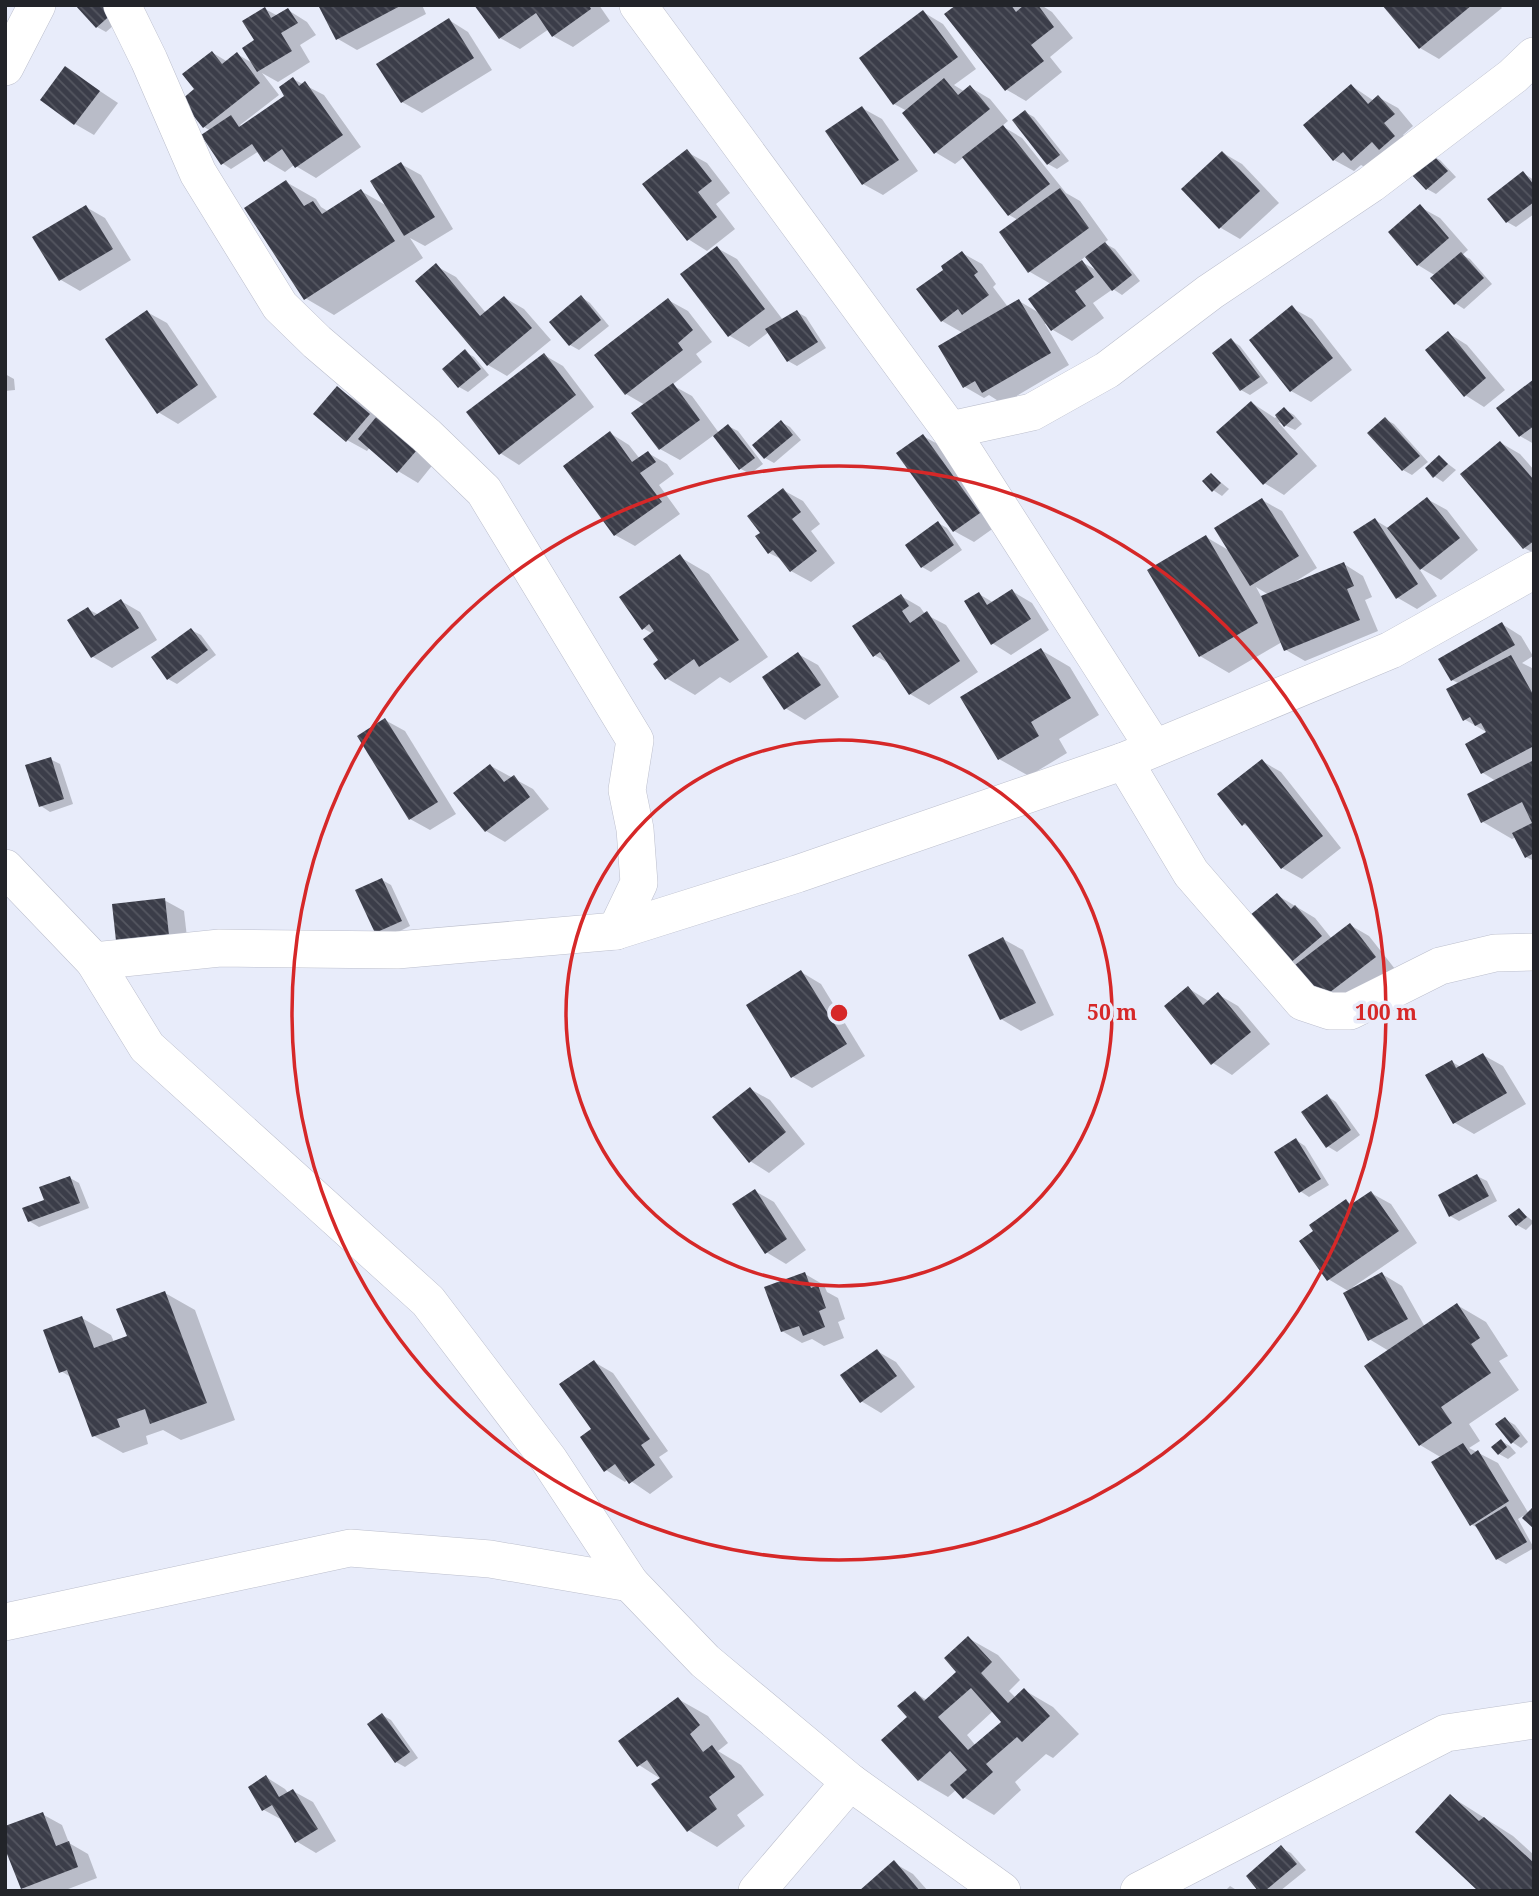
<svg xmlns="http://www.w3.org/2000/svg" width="1539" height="1896" font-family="'Noto Serif',serif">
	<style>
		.shadow { fill: #0003; fill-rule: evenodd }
		.building { fill: url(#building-back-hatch); fill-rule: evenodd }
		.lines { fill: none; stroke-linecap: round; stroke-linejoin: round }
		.minor-casing { stroke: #bcbfcd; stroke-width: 38 }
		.minor { stroke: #fff; stroke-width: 37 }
		.ring { fill: none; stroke: #d62828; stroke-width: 3.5 }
		.centre { fill: #d62828; stroke: #e8ecfa; stroke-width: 3.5 }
		.ring-label { font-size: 21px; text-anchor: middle; font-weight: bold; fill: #d62828; stroke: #e8ecfa; stroke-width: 7; stroke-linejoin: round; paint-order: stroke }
	</style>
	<defs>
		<pattern id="building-back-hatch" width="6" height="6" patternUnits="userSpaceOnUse" patternTransform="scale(1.75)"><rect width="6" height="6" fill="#3b3d49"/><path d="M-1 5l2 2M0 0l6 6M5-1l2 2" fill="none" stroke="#555761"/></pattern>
	</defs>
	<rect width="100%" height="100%" fill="#e8ecfa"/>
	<g class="shadow">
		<polygon points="78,5 122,18 106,32 97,27"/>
		<polygon points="320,5 422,5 426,14 357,50 338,39"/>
		<polygon points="477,5 599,5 610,21 573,47 553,36 549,29 520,49 500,38"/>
		<polygon points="958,5 1017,5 1022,8 1027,5 1041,5 1052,12 1073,38 1050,57 1062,72 1026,101 1007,90"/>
		<polygon points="1384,5 1499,5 1502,8 1439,59 1420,48"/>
		<polygon points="265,9 278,16 288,10 307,22 316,35 300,45 310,62 278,82 262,73 279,95 240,125 242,127 287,96 293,79 324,95 361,147 316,178 294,165 285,172 265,160 259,151 231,169 222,163 211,131 204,127 196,90 213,53 228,62 237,54 254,64 256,41"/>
		<path d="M923,12L943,24L976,69L954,85L965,92L970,87L990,99L1008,121L1002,126L1022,138L1066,193L1080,201L1108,240L1104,243L1115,249L1140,281L1122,295L1113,289L1093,303L1104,318L1072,341L1053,330L1047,323L1045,324L1069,365L1003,404L989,395L984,398L965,387L963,333L942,321L945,270L962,253L982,264L996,284L993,287L1008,307L1019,301L1041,314L1051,284L1030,272L1001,233L1018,220L1009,215L964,157L955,164L935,152L907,111L894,104ZM1086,256L1098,271L1080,261Z"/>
		<polygon points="449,20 468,32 492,70 422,113 402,102"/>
		<polygon points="65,68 118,103 94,135 75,124"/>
		<polygon points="1352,86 1374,101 1378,97 1398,108 1413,126 1403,135 1414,148 1372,171 1361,165 1354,171 1334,160"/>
		<polygon points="862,108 882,119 918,171 883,195 863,184"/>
		<polygon points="1025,112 1034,117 1069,161 1057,169 1048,164"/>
		<polygon points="687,152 707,163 730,193 716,204 735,229 707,251 688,239"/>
		<polygon points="1223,153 1242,164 1279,203 1240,239 1221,228 1184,189"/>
		<polygon points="1431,155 1440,160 1456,177 1436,194 1427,189 1412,173"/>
		<polygon points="401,164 421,175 453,229 425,246 410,238 423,258 334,315 305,298 286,182 316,199 321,207 329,212 361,191 387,206"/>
		<polygon points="1523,173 1534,180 1534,214 1516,227 1507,222"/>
		<polygon points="86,207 105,218 131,260 80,291 61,280"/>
		<polygon points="1420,207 1440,218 1468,250 1462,255 1470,259 1492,284 1464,309 1455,303 1436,276 1418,265"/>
		<polygon points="717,248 737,259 783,320 797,312 806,317 826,348 797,366 788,361 769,332 749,347 730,336 682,275"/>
		<polygon points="436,266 456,277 486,313 505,298 524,309 551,340 507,376 488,365"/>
		<polygon points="581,297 590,303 609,326 579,350 570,345"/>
		<polygon points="668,300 688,311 712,342 696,354 702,362 672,385 692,396 719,433 728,426 738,431 763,464 750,474 741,469 714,435 680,460 660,449 634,413 645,405 626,394"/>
		<polygon points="1292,308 1312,319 1352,370 1311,402 1291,391"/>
		<polygon points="147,312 167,323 217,397 178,424 158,412"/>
		<polygon points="1448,333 1467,345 1505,390 1484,407 1465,395"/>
		<polygon points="1231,340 1240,346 1268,383 1250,395 1241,390"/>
		<polygon points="465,352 474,357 489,375 468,392 459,387"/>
		<polygon points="544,355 563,366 594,407 519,465 500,453"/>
		<polygon points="5,374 14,379 15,390 5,391"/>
		<polygon points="1534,381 1534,444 1520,436"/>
		<polygon points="337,389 356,400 435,462 418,483 398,471 370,447 367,451 347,440"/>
		<polygon points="1252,403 1275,418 1284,409 1294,415 1302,424 1295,430 1278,422 1317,466 1284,495 1264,483"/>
		<polygon points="1385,419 1394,424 1428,462 1412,475 1403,470"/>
		<polygon points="781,422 790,427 801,440 774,463 765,458"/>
		<polygon points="610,433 629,445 640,459 648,453 667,464 674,474 659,485 680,514 635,546 615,535"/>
		<polygon points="923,436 943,447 998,525 974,542 954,531"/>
		<polygon points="1501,443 1520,454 1534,470 1534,553 1524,548"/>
		<polygon points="1439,457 1456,470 1443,482 1434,476"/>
		<polygon points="1212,475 1229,489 1222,496 1213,490"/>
		<polygon points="783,490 803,501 820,524 811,531 835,563 811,582 791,571 783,560 769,553 762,534"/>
		<polygon points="1427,499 1447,510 1478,550 1441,580 1418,567 1437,596 1417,609 1398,598 1375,520 1390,529"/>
		<path d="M1262,500L1282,511L1317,568L1293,583L1294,585L1344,564L1363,576L1372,597L1365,600L1378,631L1305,661L1286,650L1282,642L1229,673L1200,656L1206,537L1230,551ZM1256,587L1269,595L1262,598Z"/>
		<polygon points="938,523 947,528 962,550 931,572 922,567"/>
		<polygon points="680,557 709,574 768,657 730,683 720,677 695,695 666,678 653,634 643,628"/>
		<polygon points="1012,591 1032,603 1049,630 1011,655 992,643 979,594 994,603"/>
		<polygon points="901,596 920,607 925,614 946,625 978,672 929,705 910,694 890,664 874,655"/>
		<polygon points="121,601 140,612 157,640 112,668 93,657 70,621 88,609 99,615"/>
		<polygon points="1502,624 1521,636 1533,656 1522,663 1534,669 1534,861 1526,857 1516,837 1512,839 1483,822 1496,781 1483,773 1488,733 1464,719 1460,684 1452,680"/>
		<polygon points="191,630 201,635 216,655 177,684 168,679"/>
		<polygon points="1041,650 1070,667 1099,715 1059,739 1067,753 1029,776 999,759"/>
		<polygon points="798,654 818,665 839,697 805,720 785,708"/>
		<polygon points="385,720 405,731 456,814 430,830 410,819"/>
		<polygon points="50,759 60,764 73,804 50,812 41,806"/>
		<polygon points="1262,761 1281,772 1341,848 1302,879 1282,868 1252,829 1243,824"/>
		<polygon points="491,766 533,789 549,809 505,842 486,831"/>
		<polygon points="382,880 391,885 410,926 386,938 377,932"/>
		<polygon points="1277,895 1315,918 1332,939 1350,925 1369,936 1395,969 1342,1009 1290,963"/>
		<polygon points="164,900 184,911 189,955 119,949"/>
		<polygon points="1003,939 1023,950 1054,1015 1021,1031 1001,1019"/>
		<polygon points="801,972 821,984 865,1056 812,1088 793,1077"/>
		<polygon points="1188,988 1210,1002 1219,995 1238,1006 1270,1044 1232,1075 1213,1063"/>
		<polygon points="1483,1055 1503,1066 1526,1104 1474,1134 1455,1123 1452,1062 1461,1067"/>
		<polygon points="750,1089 770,1100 805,1144 769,1173 750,1161"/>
		<polygon points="1327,1096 1336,1102 1360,1135 1337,1152 1327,1146"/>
		<polygon points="1296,1140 1305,1146 1329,1185 1309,1197 1300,1191"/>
		<polygon points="1477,1176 1487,1181 1497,1201 1459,1221 1450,1216"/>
		<polygon points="70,1178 79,1183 89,1208 39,1227 29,1221"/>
		<polygon points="755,1191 774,1202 806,1250 786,1264 766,1252"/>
		<polygon points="1371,1193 1391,1204 1417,1243 1353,1287 1354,1289 1382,1274 1402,1286 1425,1327 1457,1305 1486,1322 1508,1356 1499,1361 1519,1390 1469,1424 1480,1441 1469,1448 1498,1463 1529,1514 1534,1527 1523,1516 1518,1519 1534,1548 1506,1564 1497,1559 1479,1529 1471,1524 1442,1458 1420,1445 1389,1351 1369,1339 1350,1292 1328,1279 1346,1201 1353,1205"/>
		<polygon points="1519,1210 1534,1222 1526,1230 1517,1225"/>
		<polygon points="805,1274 824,1285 827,1292 838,1298 845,1319 838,1322 844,1338 824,1346 812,1339 802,1343 782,1331"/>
		<polygon points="165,1293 195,1310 235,1420 181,1440 163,1430 146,1436 148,1444 123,1453 94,1436 72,1378 61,1371 82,1318 111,1335 114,1342 129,1337"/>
		<polygon points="877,1351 896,1362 915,1387 881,1413 861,1401"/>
		<polygon points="594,1362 613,1373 668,1451 659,1457 673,1477 650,1494 628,1479 625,1482 606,1470 593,1430"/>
		<polygon points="1505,1419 1515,1425 1528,1442 1521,1448 1512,1442"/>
		<polygon points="1501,1441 1510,1446 1516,1453 1508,1459 1499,1454"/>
		<path d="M968,1638L998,1655L1020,1680L1009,1691L1016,1698L1024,1690L1053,1707L1079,1734L1053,1758L1046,1754L1015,1782L1021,1790L994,1815L965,1798L957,1789L948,1797L919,1780L910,1717L915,1693L927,1700L959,1672ZM993,1711L1003,1722L976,1746L967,1735Z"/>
		<polygon points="678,1699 708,1716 728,1743 718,1751 741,1765 764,1795 737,1815 745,1826 717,1847 688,1830 661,1779 639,1765"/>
		<polygon points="382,1715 391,1720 418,1758 405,1767 396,1762"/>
		<polygon points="266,1777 285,1789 289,1794 293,1791 313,1802 336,1841 316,1853 296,1841 284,1821 264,1810"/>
		<polygon points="1450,1796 1513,1836 1534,1855 1534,1891"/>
		<polygon points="42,1814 62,1825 69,1843 88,1854 97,1878 63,1891 27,1891 22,1888"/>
		<polygon points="1281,1848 1291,1853 1306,1870 1280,1891 1261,1891"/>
		<polygon points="894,1863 913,1874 928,1891 862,1891"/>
		<polygon points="1230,1886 1238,1891 1225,1891"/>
	</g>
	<g class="building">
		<polygon points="75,5 108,5 114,12 96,28"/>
		<polygon points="318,5 402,5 336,40"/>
		<polygon points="474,5 589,5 591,9 552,37 536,13 499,39"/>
		<polygon points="956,5 1011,5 1016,12 1024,5 1038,5 1054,27 1031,45 1044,61 1005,91 944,14"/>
		<polygon points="1382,5 1472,5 1419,49"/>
		<polygon points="265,7 271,18 288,8 298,23 281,33 292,51 257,72 242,48 254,40 242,21"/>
		<polygon points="923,10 958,57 893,105 859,58"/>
		<polygon points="449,18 474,58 401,103 376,64"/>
		<polygon points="212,51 222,64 237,52 260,83 203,128 181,100 194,89 182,74"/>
		<polygon points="65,66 100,91 74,125 40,100"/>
		<polygon points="293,77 299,86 305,81 343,135 295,168 282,149 264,162 252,144 221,165 201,135 231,115 239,127 284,96 279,87"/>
		<polygon points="944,78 958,95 970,85 990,109 934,154 902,113"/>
		<polygon points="1351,84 1368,104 1378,95 1395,114 1384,123 1395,136 1379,150 1372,142 1351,161 1343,152 1333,161 1303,125"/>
		<polygon points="862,106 899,160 862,185 825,131"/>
		<polygon points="1025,110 1060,155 1047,165 1012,120"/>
		<polygon points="1003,125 1050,184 1008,216 962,157"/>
		<polygon points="687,149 712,181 698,192 717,217 687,241 642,184"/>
		<polygon points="1222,151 1260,191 1219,229 1181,189"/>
		<polygon points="1431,153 1448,171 1426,190 1410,173"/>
		<polygon points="401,162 435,217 404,236 370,181"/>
		<polygon points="1523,171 1534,185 1534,202 1506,223 1487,199"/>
		<polygon points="286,180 304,206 313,201 322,214 361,189 395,241 304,300 244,208"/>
		<polygon points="1060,188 1089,228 1028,273 999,232"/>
		<polygon points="1420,204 1449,238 1417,266 1388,232"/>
		<polygon points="86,205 113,249 59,281 32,237"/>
		<polygon points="1105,242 1132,275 1112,291 1085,257"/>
		<polygon points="717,246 765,309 728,337 680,274"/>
		<polygon points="962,251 978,272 974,275 989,295 962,315 958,309 941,322 916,289 943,270 941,266"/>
		<polygon points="1461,252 1484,278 1454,305 1430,278"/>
		<polygon points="1082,260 1094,277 1075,291 1086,306 1051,331 1028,299"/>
		<polygon points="436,263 480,316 504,296 532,328 487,366 415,281"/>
		<polygon points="581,295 601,320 569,346 549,322"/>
		<polygon points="668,298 693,330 678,343 683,350 625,395 594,355"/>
		<polygon points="1019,299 1051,353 982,393 975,381 963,388 938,346"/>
		<polygon points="1292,305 1333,358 1290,392 1249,340"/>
		<polygon points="147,310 198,385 157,414 105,339"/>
		<polygon points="797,310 818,342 787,362 765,329"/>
		<polygon points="1448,331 1486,378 1464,397 1425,350"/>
		<polygon points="1231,338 1260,377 1240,391 1212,353"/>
		<polygon points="465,349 481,369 458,388 442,369"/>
		<polygon points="544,353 576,395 499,455 466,412"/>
		<polygon points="1534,379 1534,426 1519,437 1496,408"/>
		<polygon points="673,383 700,420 659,450 631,413"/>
		<polygon points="337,386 370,414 346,442 313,414"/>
		<polygon points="1251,401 1298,454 1263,485 1216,432"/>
		<polygon points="1284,407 1294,418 1284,427 1275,415"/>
		<polygon points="377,416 417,450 397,473 358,439"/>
		<polygon points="1385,417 1420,456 1402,471 1367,433"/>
		<polygon points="781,420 793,435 764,459 752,445"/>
		<polygon points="728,424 755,458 739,470 713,436"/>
		<polygon points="610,431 632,462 648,451 656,462 640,473 662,502 614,536 563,466"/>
		<polygon points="923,434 980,513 953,532 896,453"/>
		<polygon points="1500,441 1534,480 1534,541 1523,549 1460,474"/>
		<polygon points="1439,455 1448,464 1433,478 1425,468"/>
		<polygon points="1211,473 1221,483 1212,492 1202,481"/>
		<polygon points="783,488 801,512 792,519 817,551 790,572 773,550 768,554 755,536 760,533 747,516"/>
		<polygon points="1427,497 1460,538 1420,570 1387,528"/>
		<polygon points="1262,498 1299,556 1250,586 1214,528"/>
		<polygon points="1375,518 1418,584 1396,599 1353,532"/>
		<polygon points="938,521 954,545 921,568 905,545"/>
		<polygon points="1206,535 1258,623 1199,657 1147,570"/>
		<polygon points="680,554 739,640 699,667 694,659 665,680 653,664 658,660 643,639 654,631 649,624 642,630 619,597"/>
		<polygon points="1344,562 1354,586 1347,589 1360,620 1284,651 1261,596"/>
		<polygon points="1012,589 1031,619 991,645 964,601 979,592 987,605"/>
		<polygon points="901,594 909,606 902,611 910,623 927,611 960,661 909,695 880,652 873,657 852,626"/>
		<polygon points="121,599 139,628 91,658 67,620 88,607 94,616"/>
		<polygon points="1502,622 1515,645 1451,681 1438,659"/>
		<polygon points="191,628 208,650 167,680 151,657"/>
		<polygon points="1041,648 1071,698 1031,722 1039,736 998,760 960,697"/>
		<polygon points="798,652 821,685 784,710 762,677"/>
		<polygon points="1511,655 1534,696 1534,746 1481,774 1465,744 1486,732 1481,723 1475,726 1470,717 1463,721 1446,689"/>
		<polygon points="385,718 438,802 409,820 357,736"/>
		<polygon points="51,757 64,799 39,807 25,765"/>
		<polygon points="1262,759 1323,836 1281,869 1245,823 1242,826 1217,794"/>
		<polygon points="1534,760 1534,853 1525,858 1512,833 1532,823 1522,802 1481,823 1467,794"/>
		<polygon points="490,764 504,782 514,775 530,797 485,832 453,793"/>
		<polygon points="382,878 402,921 375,933 355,890"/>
		<polygon points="1277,893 1291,909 1295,905 1322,936 1289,964 1249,916"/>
		<polygon points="165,898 170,945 117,950 112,904"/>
		<polygon points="1350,923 1376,957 1321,999 1295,965"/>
		<polygon points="1003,937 1036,1003 1000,1020 968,955"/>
		<polygon points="801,970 847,1044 791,1078 746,1005"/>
		<polygon points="1188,986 1203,1005 1218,992 1251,1032 1211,1065 1164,1006"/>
		<polygon points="1483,1053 1507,1093 1453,1124 1425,1075 1452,1060 1456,1068"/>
		<polygon points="750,1087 786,1132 749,1163 712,1117"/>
		<polygon points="1327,1094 1351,1130 1326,1148 1301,1112"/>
		<polygon points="1296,1138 1321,1179 1299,1193 1274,1152"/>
		<polygon points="1477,1174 1489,1196 1449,1217 1438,1195"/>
		<polygon points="70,1176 80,1203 28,1222 22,1208 44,1200 39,1187"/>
		<polygon points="755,1189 787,1239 765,1254 732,1204"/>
		<polygon points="1371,1191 1399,1231 1327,1281 1299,1241 1313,1231 1309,1225 1346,1199 1350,1205"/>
		<polygon points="1519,1208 1527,1217 1516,1226 1508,1216"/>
		<polygon points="805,1272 811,1288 818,1285 826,1308 819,1311 825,1327 803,1336 799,1326 781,1332 764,1287"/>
		<polygon points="1382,1272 1408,1319 1368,1341 1343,1293"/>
		<polygon points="165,1291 207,1403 150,1424 145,1409 117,1419 120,1427 92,1437 67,1370 59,1373 43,1330 82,1316 94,1348 127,1336 116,1309"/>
		<polygon points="1457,1303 1480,1338 1471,1344 1491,1373 1441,1407 1452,1423 1419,1446 1364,1366"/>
		<polygon points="877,1349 897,1376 860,1403 840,1375"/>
		<polygon points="594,1360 650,1439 641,1445 655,1465 629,1484 615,1464 604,1472 580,1437 591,1429 559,1384"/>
		<polygon points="1505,1417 1520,1436 1511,1444 1495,1424"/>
		<polygon points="1501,1439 1507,1447 1498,1455 1491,1447"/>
		<polygon points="1463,1443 1471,1455 1478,1450 1509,1501 1470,1526 1431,1462"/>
		<polygon points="1506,1506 1527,1542 1496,1560 1475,1525"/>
		<polygon points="1534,1506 1534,1529 1522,1518"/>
		<path d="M968,1636L992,1662L981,1673L1008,1703L1024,1688L1050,1716L1022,1742L1017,1737L986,1764L993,1772L963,1799L950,1785L967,1770L950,1751L918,1781L881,1740L907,1717L897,1706L915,1691L924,1701L956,1672L944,1658ZM971,1688L1001,1722L968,1750L938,1717Z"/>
		<polygon points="678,1697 700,1725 690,1734 703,1752 712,1745 735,1777 709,1797 717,1809 687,1832 651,1784 660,1778 647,1760 637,1767 618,1741"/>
		<polygon points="382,1713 410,1752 395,1763 367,1724"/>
		<polygon points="266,1775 279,1797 293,1789 318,1829 295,1843 272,1805 262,1811 248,1787"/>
		<polygon points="1450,1794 1479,1821 1484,1817 1534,1863 1534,1891 1478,1891 1415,1832"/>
		<polygon points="43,1812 56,1846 69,1841 78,1867 21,1889 5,1849 5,1826"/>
		<polygon points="1281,1845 1297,1864 1265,1891 1258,1891 1246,1876"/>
		<polygon points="894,1860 920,1891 859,1891"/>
	</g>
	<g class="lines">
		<defs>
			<g id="minor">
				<polyline points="122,5 149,60 198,173 280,306 317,342 426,435 484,491 635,740 627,790 635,829 639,883 616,931"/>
				<polyline points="638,5 950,430 1154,748"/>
				<polyline points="5,67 37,5"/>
				<polyline points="950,430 1032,412 1107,370 1210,292 1371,184 1513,76 1534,56"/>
				<polyline points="1124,761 1191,873 1303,1002 1330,1011 1350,1011 1440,966 1495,953 1534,952"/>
				<polyline points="5,868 94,961 147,1047 428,1301 549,1460 630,1583 705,1661 850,1782 1002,1891"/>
				<polyline points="94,961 220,948 397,950 616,931 797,874 1124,761 1391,650 1534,570"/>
				<polyline points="5,1622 350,1548 490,1559 630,1583"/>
				<polyline points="757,1891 850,1782"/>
				<polyline points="1139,1891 1446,1733 1534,1720"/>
			</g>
		</defs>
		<use href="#minor" class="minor-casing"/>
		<use href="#minor" class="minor"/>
	</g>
	<g class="ring">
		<circle cx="839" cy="1013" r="273"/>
		<circle cx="839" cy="1013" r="547"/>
	</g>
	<circle cx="839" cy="1013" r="10" class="centre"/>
	<g class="ring-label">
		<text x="1112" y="1020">50 m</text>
		<text x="1386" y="1020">100 m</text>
	</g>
	<rect width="1539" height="1896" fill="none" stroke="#222429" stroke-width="14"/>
</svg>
